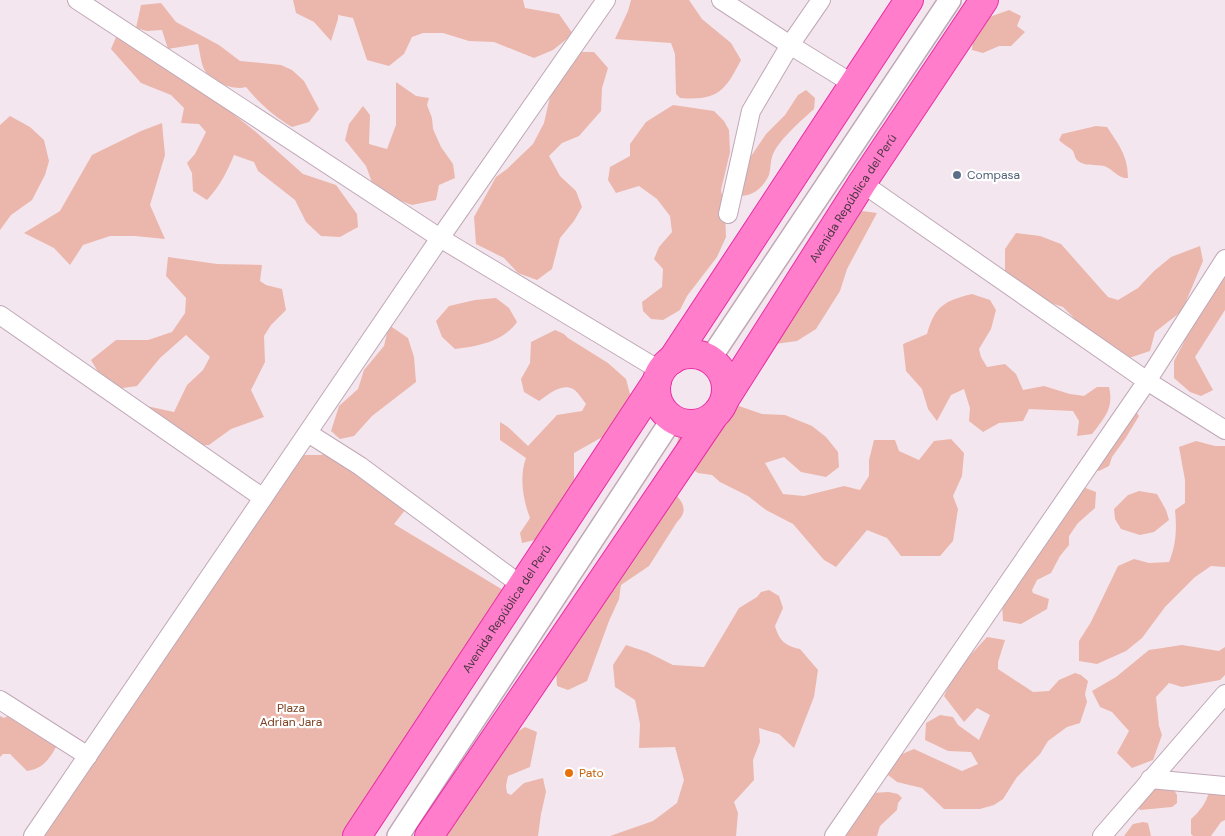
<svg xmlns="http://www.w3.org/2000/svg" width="1225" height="836" font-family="'DM Sans',sans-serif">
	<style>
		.green { fill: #ebb7ac }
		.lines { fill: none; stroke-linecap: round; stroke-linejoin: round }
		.minor-casing { stroke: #c0a8b7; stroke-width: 20 }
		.tertiary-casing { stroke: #c0a8b7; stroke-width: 24 }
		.trunk-casing { stroke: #e72da5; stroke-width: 30 }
		.minor { stroke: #fff; stroke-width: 18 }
		.tertiary { stroke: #fff; stroke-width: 21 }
		.trunk { stroke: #ff7dca; stroke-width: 28 }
		.service-dot { fill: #5c6f8a; stroke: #fff; stroke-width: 2 }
		.food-dot { fill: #e8710a; stroke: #fff; stroke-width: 2 }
		.labels { text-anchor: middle; stroke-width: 4.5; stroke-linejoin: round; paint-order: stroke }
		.service-label { font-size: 12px; fill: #4e5e75; stroke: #fff; text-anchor: start }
		.street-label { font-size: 12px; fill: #473541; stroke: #fff }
		.park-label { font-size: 12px; fill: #7d4224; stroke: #fff }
		.food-label { font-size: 12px; fill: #c56008; stroke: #fff; text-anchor: start }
	</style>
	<rect width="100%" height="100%" fill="#f4e6ee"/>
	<g class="green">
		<polygon points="293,0 523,0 525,8 559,14 573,34 553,50 534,58 494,42 469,41 443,33 423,33 412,37 404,54 389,66 367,60 353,18 338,15 338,19 331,41 314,22 296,13"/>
		<path d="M631,0H689L702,19L731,43L741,60C725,91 718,101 680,98L676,94L675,54L671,43L615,39L628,11Z"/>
		<path d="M161,3L176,22L219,45L240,61L281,65L292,70L304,81L319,109L309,122L292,127C275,117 259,103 246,87C234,91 212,82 205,71C201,64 200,52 198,44L168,49L162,30L147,31L136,28L141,5Z"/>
		<polygon points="1009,10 1021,16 1017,26 1025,32 1011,46 999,46 983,53 972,50 974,27 984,19"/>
		<path d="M117,35L208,94L256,132L303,174L336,185L357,214L358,227L340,237L321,236L306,222L295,200L258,171L254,162L234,155C227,172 220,186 207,200L193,191L192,173L187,163L195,154L206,132L199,124L181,123L184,108L171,95L141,83L111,49Z"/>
		<polygon points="571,52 594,52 608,68 602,88 601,111 579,136 562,143 549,156 560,176 576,191 582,207 574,221 560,238 552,269 537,280 518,273 504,258 476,244 474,217 496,177 507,169 533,144 544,123 550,97"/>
		<polygon points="396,82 416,96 429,98 427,105 432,118 433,129 441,147 453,164 455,178 439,185 436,200 412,205 388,196 373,185 366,166 345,140 349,124 363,106 370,115 369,144 387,149 396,125"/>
		<path d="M806,90L815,98L814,109C803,119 781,138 774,152C770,159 771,168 769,175C763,188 753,196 739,196L743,168L766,134L785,115L798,95Z"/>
		<polygon points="673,105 714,111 724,121 729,130 730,152 721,190 725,212 726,237 717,257 687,296 680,310 663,320 651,319 643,311 642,302 662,287 663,269 654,259 659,247 672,232 670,216 657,199 639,186 616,193 608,180 610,167 630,156 630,144 646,122"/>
		<polygon points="10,116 30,127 44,140 49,161 45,175 32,200 11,215 0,230 0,125"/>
		<polygon points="162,123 165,155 150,205 165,239 135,236 110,236 83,245 70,265 54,248 24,233 60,211 92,155 141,131"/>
		<path d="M1096,126L1107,127C1119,145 1128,156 1128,178C1118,179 1113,169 1104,166C1095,164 1084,167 1077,160C1074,157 1075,152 1071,149C1067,146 1063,144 1059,140L1062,134Z"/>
		<polygon points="862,211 877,213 847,269 840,291 816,329 797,341 775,344 848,224"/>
		<polygon points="1016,233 1040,236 1061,244 1108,297 1118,300 1138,288 1154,271 1171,257 1200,246 1203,261 1182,311 1155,332 1150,351 1120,361 1081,332 1073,317 1063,307 999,286 1005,270 1005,249"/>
		<polygon points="168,257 217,264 262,265 260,281 266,285 282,289 286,310 271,325 264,336 265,362 251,390 264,417 231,429 209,445 177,446 142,405 174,412 187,385 203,370 210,357 186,335 160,358 137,386 109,390 91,360 116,340 148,340 172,332 185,313 186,298 166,276"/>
		<polygon points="1225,275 1225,310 1195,357 1213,390 1201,396 1190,392 1174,378 1174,361 1184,342 1199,304"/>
		<path d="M972,294L990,300L996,310L991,329L979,349L981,357L987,367L1005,364L1016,374L1023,390L1044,386L1070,394L1084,396L1097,387H1109C1114,408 1105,417 1092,434L1077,436L1079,421L1073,411L1029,409L1023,421L999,423L983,432L969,421L970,408L964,389L951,395L937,421L928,409L922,389L906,371L903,344L927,334C935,306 944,301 972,294Z"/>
		<path d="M496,298L509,308L517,322C503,342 477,346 455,349L442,337L436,321L449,306L475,300Z"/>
		<polygon points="389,325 408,338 414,357 416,382 372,416 354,436 340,439 331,431 339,406 358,389 364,370 384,346"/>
		<path d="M555,330L564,334L568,338L608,363L626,379L631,398L606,435L574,453V484L542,535L535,540L522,543L520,533L530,518C523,500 519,477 526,458L500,440V422L508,427L528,446L557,415L582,411L586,404C583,400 578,392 573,389C561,383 548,395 539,401L524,392L521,379L530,363L531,342Z"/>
		<polygon points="739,406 762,414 785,415 812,426 826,437 838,452 839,467 826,477 801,472 784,457 765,463 783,494 804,496 844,486 860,490 869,476 869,460 874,440 895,440 899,451 919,460 934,441 951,439 964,453 962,476 953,496 958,509 953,541 940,556 901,556 887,538 867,530 836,567 824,560 793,524 766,510 748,496 720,482 712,475 698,473 689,467 675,451 681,427 710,409"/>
		<polygon points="1134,409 1139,416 1125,439 1112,457 1109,466 1099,471 1094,469"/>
		<path d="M1196,441L1215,446H1225V567L1211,566L1195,577L1165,607L1142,638L1126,651L1097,664L1079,661V641L1091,622L1118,566L1134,559L1149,563L1169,562C1176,545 1177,529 1175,510L1185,503V480L1179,447Z"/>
		<polygon points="331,451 406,509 394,524 508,593 349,836 33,836 296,455 321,455"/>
		<polygon points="1083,487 1096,492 1095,508 1078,523 1069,536 1069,545 1060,556 1051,573 1037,580 1032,590 1033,593 1049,599 1047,609 1021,624 1003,621 1002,603"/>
		<polygon points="1139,491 1157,494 1166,510 1169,520 1154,532 1140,535 1121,529 1115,519 1114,509 1128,495"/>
		<path d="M676,495C685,504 687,513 677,522L649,566L621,585L619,599L609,621L587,681L568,690L557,686L556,671L614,536Z"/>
		<path d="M769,590L779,596L783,608L775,626C779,640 785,646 800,649L818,670L814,697L794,748L779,734L759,728L760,742L753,760L754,780L734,802L738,813L736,836H610L653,821L677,803L684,780L675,747L639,748L640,724L635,700L615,687L613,665L626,645L647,652L673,665L704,667L739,608L757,597L761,592Z"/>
		<path d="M987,637L1005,640L998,662V669L1033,692L1049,691L1059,680L1075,673L1081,675L1088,681L1085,694L1087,702L1080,723L1067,727L1048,741L1040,754L1017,777L1003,799L994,805L980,809H944L922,788L897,782L888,775C890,758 900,755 914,749L962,771L978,764L971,752L948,751L925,740L926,723L940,715L953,717L958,725L979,740L990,715L977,708L964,722L944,696L955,672Z"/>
		<polygon points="1182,645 1219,651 1225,647 1225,675 1220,680 1182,687 1169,683 1156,697 1159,726 1162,735 1153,760 1132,768 1117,753 1129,731 1112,712 1100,707 1092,691 1116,677 1149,650"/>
		<path d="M0,716L4,718L8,716L54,738L56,747C49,760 42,769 27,771L10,754H3L0,757Z"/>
		<polygon points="525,727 537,732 530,767 508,776 506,786 507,793 511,795 524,783 543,778 546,792 541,814 538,836 433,836 481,754"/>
		<polygon points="1171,785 1177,795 1177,803 1172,807 1140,810 1134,800 1158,787"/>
		<path d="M1225,788V820L1221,822L1211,836H1193L1191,834V819C1200,811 1206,803 1209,792Z"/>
		<polygon points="889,792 898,794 902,798 898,803 897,810 880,826 877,836 835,836 871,793"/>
		<polygon points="1143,822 1148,823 1151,836 1124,836 1133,824"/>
	</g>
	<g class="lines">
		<defs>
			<g id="minor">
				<polyline points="77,0 440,238 661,371"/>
				<polyline points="721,0 790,45 853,84"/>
				<polyline points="862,183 1147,381 1225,430"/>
				<polyline points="728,214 751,111 790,45 821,0"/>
				<polyline points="0,315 263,498"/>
				<polyline points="308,433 360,466 521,585"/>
				<polyline points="0,700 88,756"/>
				<polyline points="1150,779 1225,786"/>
				<polyline points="33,836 440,238 606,0"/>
				<polyline points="834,836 1147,381 1225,259"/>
				<polyline points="1102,836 1225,694"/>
			</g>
			<g id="tertiary">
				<polyline points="710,359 950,0"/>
				<polyline points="398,836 672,419"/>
			</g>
			<g id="trunk">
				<circle cx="691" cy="389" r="35"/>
				<polyline points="672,360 909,0"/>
				<path id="s1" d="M725,399L862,183L984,0"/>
				<path id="s2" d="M357,836L657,381"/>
				<polyline points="429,836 713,417"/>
			</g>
		</defs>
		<use href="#minor" class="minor-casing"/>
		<use href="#tertiary" class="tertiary-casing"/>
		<use href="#trunk" class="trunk-casing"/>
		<use href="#minor" class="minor"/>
		<use href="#tertiary" class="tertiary"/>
		<use href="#trunk" class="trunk"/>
	</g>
	<circle class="service-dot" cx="957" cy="175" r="5"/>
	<circle class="food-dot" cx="569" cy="773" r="5"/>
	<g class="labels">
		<g class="service-label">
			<text x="967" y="179">Compasa</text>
		</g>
		<g class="street-label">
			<text dy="4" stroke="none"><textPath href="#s1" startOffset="238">Avenida República del Perú</textPath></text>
			<text dy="4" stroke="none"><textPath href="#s2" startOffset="272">Avenida República del Perú</textPath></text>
		</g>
		<g class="park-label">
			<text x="291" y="712">Plaza<tspan x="291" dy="14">Adrian Jara</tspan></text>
		</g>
		<g class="food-label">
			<text x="579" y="777">Pato</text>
		</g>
	</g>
</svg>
